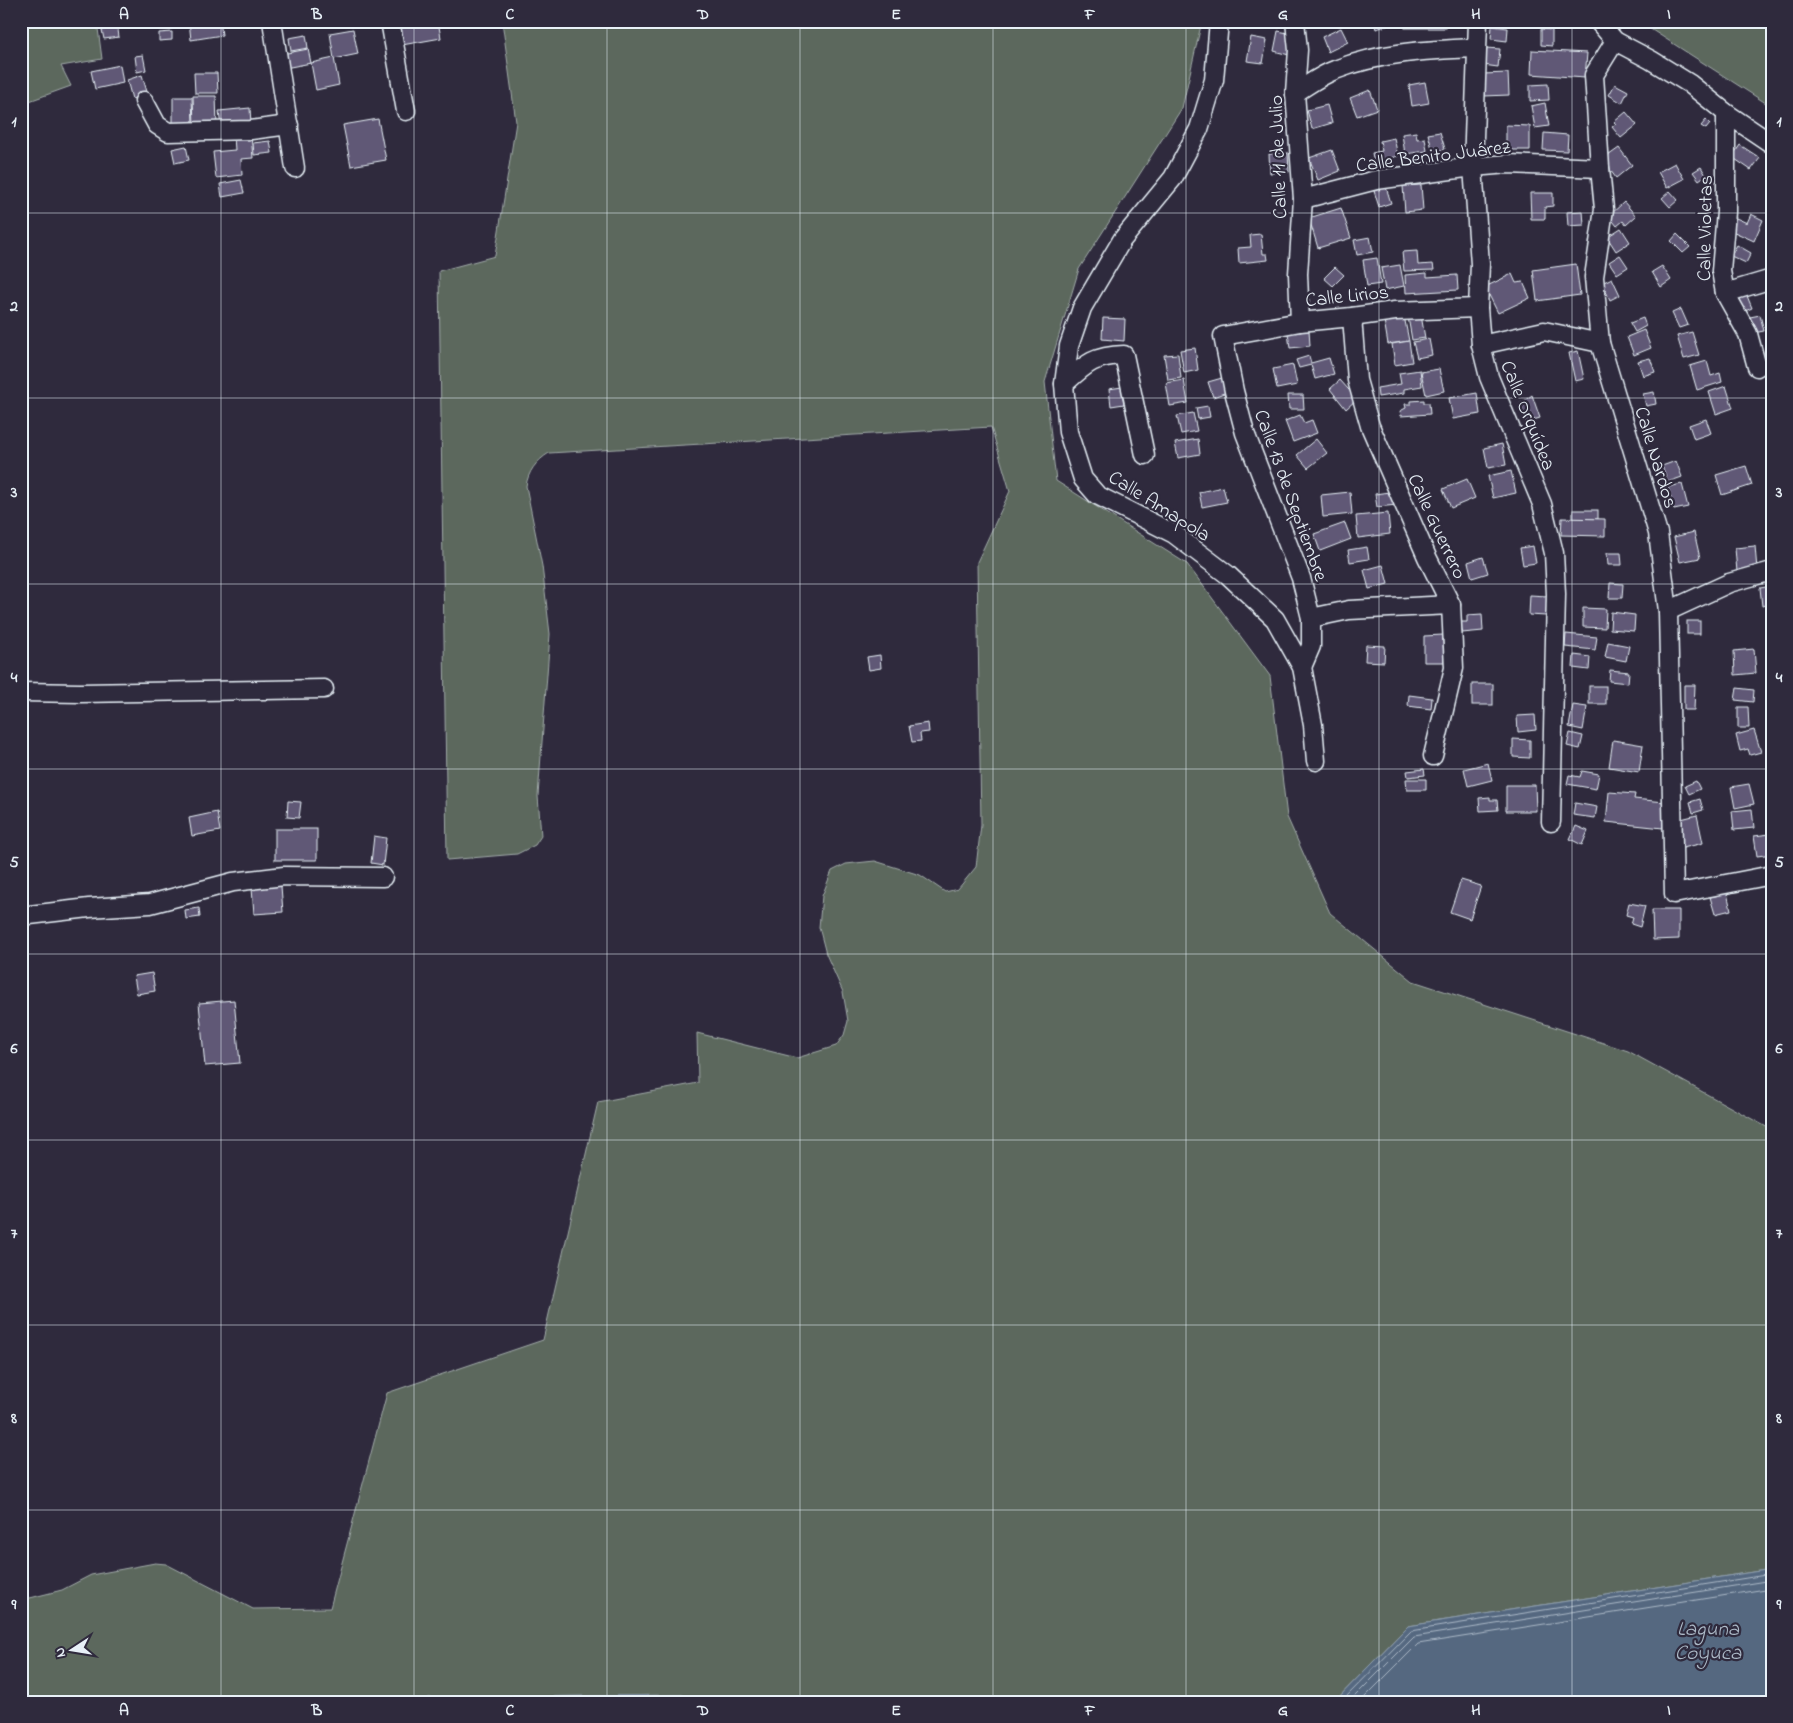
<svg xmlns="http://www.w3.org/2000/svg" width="1793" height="1723" font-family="'Indie Flower',sans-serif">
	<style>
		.green { fill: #5c685d; stroke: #a2acaa }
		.water { fill: #546880; stroke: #8f9fb0 }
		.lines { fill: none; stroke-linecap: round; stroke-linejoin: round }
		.shore { stroke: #adbac8; stroke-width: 1 }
		.building { fill: #615976; stroke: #e8f1f8 }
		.street-casing { stroke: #e8f1f8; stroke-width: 21 }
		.street { stroke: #2f2a3d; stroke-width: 18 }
		.grid { fill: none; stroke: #e8f1f8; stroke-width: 1; stroke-opacity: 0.55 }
		.labels { text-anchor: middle; stroke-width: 4.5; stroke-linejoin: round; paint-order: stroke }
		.street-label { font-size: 20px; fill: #e8f1f8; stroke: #2f2a3d }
		.water-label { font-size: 21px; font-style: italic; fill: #adbac8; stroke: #2f2a3d }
		.neatline { fill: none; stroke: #e8f1f8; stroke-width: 2 }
		.grid-label { font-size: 16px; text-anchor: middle; font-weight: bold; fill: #e8f1f8 }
	</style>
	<rect width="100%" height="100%" fill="#2f2a3d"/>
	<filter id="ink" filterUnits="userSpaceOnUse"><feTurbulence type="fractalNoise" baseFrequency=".02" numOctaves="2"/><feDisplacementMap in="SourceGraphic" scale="10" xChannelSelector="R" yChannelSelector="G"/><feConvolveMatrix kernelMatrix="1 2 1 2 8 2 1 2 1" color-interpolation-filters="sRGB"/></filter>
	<g filter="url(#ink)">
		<g class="green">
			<polygon points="21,21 97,21 102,59 61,66 71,86 21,104"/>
			<path d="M502,21H1202L1182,108L1079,269L1045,382L1056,481L1187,564L1270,676L1287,817L1330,913L1413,981L1628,1051L1772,1130V1569L1408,1626L1334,1702H700L682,1695L429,1698L420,1702H21V1597L30,1598L62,1590L91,1575L155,1563L166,1564L253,1609L330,1608L387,1393L543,1340L598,1102L698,1083L697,1033L797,1058L836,1046L844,1035L848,1021L843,992L826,954L819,927L822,896L832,871L846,864L875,861L920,875L945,892L958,889L976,867L981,825L977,562L1010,491L991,427L549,453C536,461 528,472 526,486L542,566L550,634L538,796L541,836L535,845L517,854L447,860L439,271L495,256L516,122Z"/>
			<polygon points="1638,21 1772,21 1772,107"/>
		</g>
		<g class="water">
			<polygon points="1772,1569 1772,1702 1334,1702 1408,1626"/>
			<polygon points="682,1695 700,1702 420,1702 429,1698"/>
		</g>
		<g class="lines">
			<g class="shore">
				<polyline points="530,1702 681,1700 686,1702"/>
				<polyline points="1341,1702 1411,1631 1772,1574"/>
				<polyline points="1349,1702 1414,1637 1772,1580"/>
				<polyline points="1360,1702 1418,1644 1772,1588"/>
			</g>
		</g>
		<g class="building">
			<polygon points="189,21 220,21 222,35 191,40"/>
			<polygon points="397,21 438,21 441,38 402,45"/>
			<polygon points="1377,21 1392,21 1393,24 1376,29 1374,22"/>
			<rect x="1405" y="21" width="41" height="7"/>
			<polygon points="117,23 119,37 104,39 102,30 109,29 108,25"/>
			<polygon points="1492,26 1508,28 1507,41 1491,39"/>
			<polygon points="1341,28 1348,42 1328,52 1322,37"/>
			<polygon points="353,29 358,54 334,59 330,33"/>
			<polygon points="1541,29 1552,30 1552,46 1541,45"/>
			<polygon points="1278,31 1293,34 1289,55 1274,51"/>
			<polygon points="172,32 172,40 159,41 159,33"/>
			<polygon points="306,35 308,48 291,51 289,38"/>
			<polygon points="1251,37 1267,40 1263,63 1247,61"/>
			<polygon points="1486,48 1500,49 1498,67 1483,65"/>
			<polygon points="308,49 311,63 285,68 282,54"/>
			<polygon points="1532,50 1587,53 1585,78 1531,74"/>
			<polygon points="143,55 146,70 137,72 135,56"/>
			<polygon points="334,58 339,85 316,90 311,63"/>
			<polygon points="120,65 123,83 95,89 91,71"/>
			<polygon points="194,73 217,73 218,93 195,93"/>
			<polygon points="1508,73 1509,95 1484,96 1483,74"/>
			<polygon points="142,75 148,95 132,99 127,80"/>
			<polygon points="1425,82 1429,103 1412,106 1409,85"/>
			<polygon points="1548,84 1549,100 1530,101 1530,85"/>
			<polygon points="1615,84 1628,91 1622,103 1609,95"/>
			<polygon points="1370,90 1377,109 1357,116 1350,98"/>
			<polygon points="193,96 216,96 217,126 194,127"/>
			<polygon points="173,97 192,97 193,124 173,125"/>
			<polygon points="1545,103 1549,126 1535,128 1531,106"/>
			<polygon points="1327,105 1332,123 1312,129 1307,110"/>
			<polygon points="250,108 251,124 221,127 219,111"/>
			<polygon points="1626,112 1637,125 1621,138 1612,127 1616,124 1614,122"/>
			<polygon points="378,119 386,160 351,166 343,125"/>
			<polygon points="1706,120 1710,124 1706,129 1701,126"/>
			<polygon points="1506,125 1530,126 1530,150 1506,150"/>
			<polygon points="1416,132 1417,139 1425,138 1427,151 1405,154 1402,134"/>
			<polygon points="1440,132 1445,149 1433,152 1428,134"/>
			<polygon points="1544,133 1568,135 1567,151 1543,150"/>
			<polygon points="251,135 253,158 241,159 242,175 216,178 213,152 235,150 234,137"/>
			<polygon points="1394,138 1398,156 1374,162 1372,153 1382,151 1380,141"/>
			<polygon points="270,141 272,153 254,155 253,143"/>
			<polygon points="1740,145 1760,158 1751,170 1732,157"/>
			<polygon points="186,146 189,160 175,163 172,149"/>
			<polygon points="1619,148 1632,165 1616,178 1605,163 1605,158"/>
			<polygon points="1332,150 1340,171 1318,180 1309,158"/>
			<polygon points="1288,153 1289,172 1270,173 1269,154"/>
			<polygon points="1675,163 1684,179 1667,188 1658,172"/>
			<polygon points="1701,167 1706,175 1699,180 1693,172"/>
			<polygon points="241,180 244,193 222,197 220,184"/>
			<polygon points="1421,185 1423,210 1405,212 1403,186"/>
			<polygon points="1386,187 1391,203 1379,207 1374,191"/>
			<polygon points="1670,191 1678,200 1670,207 1662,198"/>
			<polygon points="1530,193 1553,193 1553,206 1545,207 1545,219 1531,219"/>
			<polygon points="1624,202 1636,216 1626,225 1623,221 1617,226 1609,216"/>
			<polygon points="1341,208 1351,238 1318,248 1309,218"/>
			<polygon points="1583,211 1584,225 1568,226 1567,212"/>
			<polygon points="1751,214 1763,220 1754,241 1730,230 1736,218 1747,223"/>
			<polygon points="1621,228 1630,242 1616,251 1607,237"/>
			<polygon points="1261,234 1263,254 1267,254 1268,260 1239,263 1238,248 1251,247 1250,235"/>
			<polygon points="1677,234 1690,247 1683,253 1671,241"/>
			<polygon points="1370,237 1373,252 1357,255 1354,240"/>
			<polygon points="1737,245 1751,253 1746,263 1731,256"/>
			<polygon points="1417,251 1418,265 1433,264 1434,270 1404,271 1402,252"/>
			<polygon points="1620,255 1628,267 1617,274 1609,262"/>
			<polygon points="1377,258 1381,284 1367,286 1363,260"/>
			<polygon points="1576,264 1580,295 1537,301 1533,270"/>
			<polygon points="1400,265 1404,286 1385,290 1381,268"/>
			<polygon points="1662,266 1671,280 1661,287 1652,272"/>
			<polygon points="1335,267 1344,275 1333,286 1324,278"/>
			<polygon points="1427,273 1427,277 1457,275 1458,290 1406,293 1405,275"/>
			<polygon points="1512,274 1516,283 1523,282 1530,298 1498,313 1485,287"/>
			<polygon points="1612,278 1620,295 1610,300 1602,283"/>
			<polygon points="1745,291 1752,308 1743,312 1736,295"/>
			<polygon points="1681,309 1688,325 1679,328 1672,313"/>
			<polygon points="1421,315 1425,338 1412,340 1408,317"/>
			<polygon points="1760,315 1764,331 1753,333 1750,317"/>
			<polygon points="1404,316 1409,341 1388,344 1384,320"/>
			<polygon points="1103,318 1125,319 1124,341 1102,339"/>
			<polygon points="1643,318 1646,326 1635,332 1630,323"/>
			<polygon points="1309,330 1310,346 1290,348 1288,333"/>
			<polygon points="1644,330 1651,348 1634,355 1627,337"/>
			<polygon points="1692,332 1699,355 1684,359 1677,336"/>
			<polygon points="1429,339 1432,355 1417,358 1413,342"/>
			<polygon points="1409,341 1412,362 1395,365 1392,344"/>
			<polygon points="1195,348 1198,370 1184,373 1180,350"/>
			<polygon points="1578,351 1584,379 1575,381 1569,353"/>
			<polygon points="1178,354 1181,378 1168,380 1164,355"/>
			<polygon points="1309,356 1311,363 1329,358 1334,374 1315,379 1311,365 1299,368 1296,360"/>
			<polygon points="1650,358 1655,372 1643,376 1638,361"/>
			<polygon points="1707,361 1711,376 1720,373 1722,382 1697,390 1690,366"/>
			<polygon points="1293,365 1297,385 1277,389 1273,369"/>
			<polygon points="1439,369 1444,391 1426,395 1421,372"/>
			<polygon points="1420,370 1422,386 1404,389 1404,393 1378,397 1377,388 1401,384 1399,373"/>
			<polygon points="1222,378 1227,392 1213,397 1208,382"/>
			<polygon points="1184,380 1188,403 1170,406 1166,383"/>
			<polygon points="1340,380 1357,399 1346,409 1330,389"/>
			<polygon points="1726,386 1733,408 1716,414 1709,392"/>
			<polygon points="1122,387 1124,404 1111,406 1109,389"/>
			<polygon points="1654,392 1656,404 1646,406 1643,394"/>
			<polygon points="1477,393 1480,414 1453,419 1449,398"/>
			<polygon points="1288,395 1303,395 1304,409 1289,409"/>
			<polygon points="1532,395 1540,418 1526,422 1520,404"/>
			<polygon points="1424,400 1424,403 1429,403 1430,414 1401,416 1400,411 1406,408 1405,404 1411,404 1411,401"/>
			<polygon points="1208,406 1210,417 1198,419 1196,408"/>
			<polygon points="1193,413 1197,431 1181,434 1177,416"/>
			<polygon points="1300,415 1304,423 1312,420 1317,433 1293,442 1285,421"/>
			<polygon points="1706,419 1711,433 1694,439 1689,425"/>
			<polygon points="1198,439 1200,454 1178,458 1175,443"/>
			<polygon points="1316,439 1327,453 1308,468 1297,455"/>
			<polygon points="1502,444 1506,465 1488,468 1484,448"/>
			<polygon points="1676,461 1682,477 1668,482 1662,466"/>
			<polygon points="1746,466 1752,485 1722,495 1716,475"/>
			<polygon points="1511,471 1516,493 1493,498 1488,476"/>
			<polygon points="1467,479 1475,498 1451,508 1443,489"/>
			<polygon points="1682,484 1688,507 1674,510 1668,487"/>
			<polygon points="1223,487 1227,502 1202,507 1199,492"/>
			<polygon points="1396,491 1397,505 1377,507 1375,494"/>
			<polygon points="1350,492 1352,514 1323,517 1321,495"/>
			<rect x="1573" y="510" width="25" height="9"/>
			<polygon points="1388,513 1390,534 1358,538 1356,516"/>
			<polygon points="1562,518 1605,519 1605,536 1561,535"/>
			<polygon points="1345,523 1351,539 1320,551 1314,534"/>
			<polygon points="1694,532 1700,558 1680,562 1674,537"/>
			<polygon points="1533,546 1536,563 1523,565 1520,548"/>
			<polygon points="1755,546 1757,570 1737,572 1735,548"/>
			<polygon points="1367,547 1369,559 1350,562 1348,550"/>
			<polygon points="1607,553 1621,553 1622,565 1608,565"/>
			<polygon points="1483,557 1488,573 1472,578 1468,562"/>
			<polygon points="1383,565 1388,584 1369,589 1364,570"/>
			<polygon points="1610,583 1623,584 1622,598 1609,598"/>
			<polygon points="1772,586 1772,604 1762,606 1760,588"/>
			<polygon points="1530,595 1547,596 1546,616 1529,615"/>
			<polygon points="1583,608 1606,609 1605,628 1583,627"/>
			<polygon points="1611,612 1635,615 1634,631 1610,629"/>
			<polygon points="1482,614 1483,631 1462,633 1461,622 1467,622 1467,615"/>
			<rect x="1687" y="621" width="13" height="13"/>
			<polygon points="1566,634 1597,637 1595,650 1565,647"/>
			<polygon points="1443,635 1444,662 1424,662 1424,636"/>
			<polygon points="1608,642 1629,646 1626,661 1605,657"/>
			<polygon points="1366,645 1385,646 1384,662 1365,661"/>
			<polygon points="1754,649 1756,673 1735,675 1734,651"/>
			<polygon points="880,655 881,668 869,670 867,657"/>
			<polygon points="1574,655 1590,657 1589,670 1573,668"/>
			<polygon points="1610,670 1629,672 1628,683 1609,681"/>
			<rect x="1472" y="684" width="21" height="21"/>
			<polygon points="1684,685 1695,685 1694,710 1684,710"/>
			<rect x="1589" y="686" width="17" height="18"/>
			<polygon points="1737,688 1754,690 1753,702 1735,700"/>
			<polygon points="1409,695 1432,698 1431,709 1408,706"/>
			<polygon points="1573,705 1587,707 1583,730 1569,727"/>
			<polygon points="1738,707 1748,707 1749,728 1738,728"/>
			<polygon points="1535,715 1536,730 1518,732 1517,716"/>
			<polygon points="928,723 929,732 920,733 921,741 912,742 909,726"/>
			<polygon points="1754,730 1761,752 1750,755 1748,749 1740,751 1736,735"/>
			<polygon points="1570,733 1583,736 1580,749 1567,746"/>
			<polygon points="1513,739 1530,740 1530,758 1513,757"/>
			<polygon points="1613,740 1643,745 1639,772 1609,767"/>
			<polygon points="1488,763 1492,780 1468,786 1464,769"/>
			<polygon points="1424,769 1425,775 1408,777 1407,771"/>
			<polygon points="1582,771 1599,774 1596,789 1567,784 1569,775 1580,777"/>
			<polygon points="1406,779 1426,779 1426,790 1407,790"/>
			<polygon points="1696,781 1700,789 1689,794 1685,786"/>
			<polygon points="1749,784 1754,804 1735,808 1731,787"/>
			<polygon points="1506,785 1535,785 1536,811 1506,811"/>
			<polygon points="1609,792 1635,794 1634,799 1665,802 1663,828 1606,822"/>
			<polygon points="1490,797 1490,800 1497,800 1498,810 1480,811 1479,798"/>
			<polygon points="1700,799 1703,810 1693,813 1690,802"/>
			<polygon points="288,801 301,802 299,818 287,817"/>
			<polygon points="1575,803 1597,807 1595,818 1573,815"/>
			<polygon points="1752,809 1754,828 1734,830 1732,811"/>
			<polygon points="217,812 220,831 192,836 189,818"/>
			<polygon points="1697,815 1703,843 1679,849 1673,821"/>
			<polygon points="1576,826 1588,831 1582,845 1570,839"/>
			<rect x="275" y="829" width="42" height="31"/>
			<polygon points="1770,834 1772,854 1757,856 1754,836"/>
			<polygon points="374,836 386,838 383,865 371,863"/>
			<polygon points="1461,880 1481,886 1470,919 1450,912"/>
			<polygon points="281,886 283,912 254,914 252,888"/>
			<polygon points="1727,893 1731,910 1715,914 1710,897"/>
			<polygon points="1629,903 1645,906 1640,927 1631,924 1633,917 1626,915"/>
			<polygon points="199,908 200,917 186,919 185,910"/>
			<polygon points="1652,910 1679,910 1679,939 1653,940"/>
			<polygon points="152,973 155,991 137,994 134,976"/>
			<polygon points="234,1000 240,1063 205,1066 199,1003"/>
		</g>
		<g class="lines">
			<defs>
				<g id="street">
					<polyline points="272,21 295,168"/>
					<polyline points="390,21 406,111"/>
					<polyline points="1219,21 1214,80 1199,129 1173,178 1122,240 1082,308 1069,346 1064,384 1068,432 1083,479 1097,495 1174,534 1228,575 1275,619 1302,667 1313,725 1316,761"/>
					<polyline points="1295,21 1298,50 1295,93 1303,199 1298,274 1300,322"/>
					<polyline points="1478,21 1473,167 1480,264 1478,308 1481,345 1489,377 1542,504 1554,553 1556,594 1551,822"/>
					<polyline points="1598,21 1615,41 1651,60 1690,84 1726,113 1772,144"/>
					<polyline points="1615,41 1594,75 1600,168 1604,209 1594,277 1600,343 1658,533 1668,611 1674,894 1772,875"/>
					<path d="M1295,93C1308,85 1321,75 1335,70C1381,52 1428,50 1476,48"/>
					<polyline points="144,101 157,125 168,132 251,130 289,125"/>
					<polyline points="1726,113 1726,212 1721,271 1725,293 1748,334 1757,367"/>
					<polyline points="1303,199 1376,180 1473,167 1508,164 1600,168"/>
					<polyline points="1725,293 1772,279"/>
					<polyline points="1352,317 1357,380 1370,426 1427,557 1451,605 1454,668 1433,756"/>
					<polyline points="1481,345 1544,331 1600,343"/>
					<path d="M1064,384C1086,364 1093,356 1124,355L1145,455"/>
					<polyline points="1668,611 1729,583 1772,571"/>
					<polyline points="1311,618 1349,610 1451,605"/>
					<polyline points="1302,667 1311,646 1311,618 1301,578 1245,433 1234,391 1223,336 1300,322 1352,317 1395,311 1478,308"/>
					<polyline points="21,692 80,693 324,689"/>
					<polyline points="21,916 89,908 150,904 233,882 284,876 383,877"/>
				</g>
			</defs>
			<use href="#street" class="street-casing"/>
			<use href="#street" class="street"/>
		</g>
	</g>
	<path class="grid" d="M221,21V1702M414,21V1702M607,21V1702M800,21V1702M993,21V1702M1186,21V1702M1379,21V1702M1572,21V1702M21,213H1772M21,398H1772M21,584H1772M21,769H1772M21,954H1772M21,1140H1772M21,1325H1772M21,1510H1772"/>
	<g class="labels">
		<g class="street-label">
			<text transform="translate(1433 155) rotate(-7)" y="7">Calle Benito Juárez</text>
			<text transform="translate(1277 157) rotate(-92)" y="7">Calle 11 de Julio</text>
			<text transform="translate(1704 228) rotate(-89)" y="7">Calle Violetas</text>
			<text transform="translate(1347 295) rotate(-6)" y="7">Calle Lirios</text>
			<text transform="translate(1529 415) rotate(68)" y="7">Calle Orquídea</text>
			<text transform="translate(1657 457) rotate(73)" y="7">Calle Nardos</text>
			<text transform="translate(1292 495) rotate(70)" y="7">Calle 13 de Septiembre</text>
			<text transform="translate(1160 505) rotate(32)" y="7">Calle Amapola</text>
			<text transform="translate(1438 526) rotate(65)" y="7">Calle Guerrero</text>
		</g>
		<g class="water-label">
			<text x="1708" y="1635">Laguna<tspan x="1708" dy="24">Coyuca</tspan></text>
		</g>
	</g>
	<rect width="1793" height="1723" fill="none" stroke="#2f2a3d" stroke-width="55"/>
	<g transform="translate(72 1650) rotate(258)" stroke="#2f2a3d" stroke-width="4" paint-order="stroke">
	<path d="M0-4L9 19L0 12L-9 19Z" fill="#e8f1f8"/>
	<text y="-8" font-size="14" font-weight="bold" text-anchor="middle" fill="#e8f1f8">N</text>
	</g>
	<rect x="28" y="28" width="1738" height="1668" class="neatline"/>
	<g class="grid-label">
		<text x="124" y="19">A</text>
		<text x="317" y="19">B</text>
		<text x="510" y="19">C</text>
		<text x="703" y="19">D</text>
		<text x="896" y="19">E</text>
		<text x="1090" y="19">F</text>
		<text x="1283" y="19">G</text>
		<text x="1476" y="19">H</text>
		<text x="1669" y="19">I</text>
		<text x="14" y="126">1</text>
		<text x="1779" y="126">1</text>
		<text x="14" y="311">2</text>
		<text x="1779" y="311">2</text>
		<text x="14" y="497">3</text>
		<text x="1779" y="497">3</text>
		<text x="14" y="682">4</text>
		<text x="1779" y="682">4</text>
		<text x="14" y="867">5</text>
		<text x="1779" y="867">5</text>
		<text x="14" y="1053">6</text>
		<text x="1779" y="1053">6</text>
		<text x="14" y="1238">7</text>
		<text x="1779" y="1238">7</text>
		<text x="14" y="1423">8</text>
		<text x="1779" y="1423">8</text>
		<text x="14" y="1609">9</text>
		<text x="1779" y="1609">9</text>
		<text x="124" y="1715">A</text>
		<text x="317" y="1715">B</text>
		<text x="510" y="1715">C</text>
		<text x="703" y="1715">D</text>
		<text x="896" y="1715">E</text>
		<text x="1090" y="1715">F</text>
		<text x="1283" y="1715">G</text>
		<text x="1476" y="1715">H</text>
		<text x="1669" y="1715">I</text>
	</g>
</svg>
